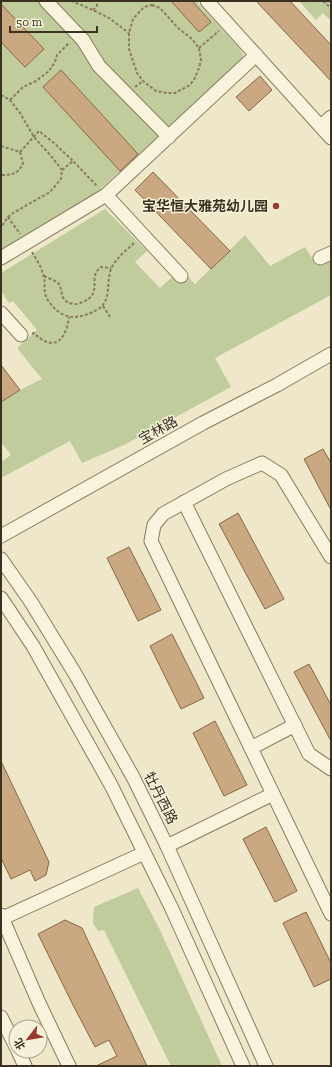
<svg xmlns="http://www.w3.org/2000/svg" width="332" height="1067" font-family="'Zilla Slab','Noto Sans SC',serif">
	<style>
		.green { fill: #c1cc9d }
		.building { fill: #caa881; stroke: #886745 }
		.lines { fill: none; stroke-linecap: round; stroke-linejoin: round }
		.minor-casing { stroke: #8a7a5e; stroke-width: 15 }
		.path { stroke: #8a7a5e; stroke-width: 2; stroke-dasharray: 3 2; stroke-linecap: butt }
		.minor { stroke: #f8f3dd; stroke-width: 13 }
		.poi-dot { fill: #973b30; stroke: #f5f0d9; stroke-width: 1.5 }
		.labels { text-anchor: middle; stroke-width: 3; stroke-linejoin: round; paint-order: stroke }
		.poi-label { font-size: 14px; font-weight: bold; fill: #3b3121; stroke: #f5f0d9; text-anchor: end }
		.street-label { font-size: 14px; fill: #3b3121; stroke: #f5f0d9 }
	</style>
	<rect width="100%" height="100%" fill="#eee7ca"/>
	<g class="green">
		<polygon points="1,1 196,1 240,49 243,54 243,59 96,193 1,251"/>
		<polygon points="299,1 331,1 331,21 323,13 316,20"/>
		<polygon points="105,209 147,251 135,262 160,288 181,269 195,284 245,235 270,266 305,247 317,266 331,260 331,295 215,358 231,387 124,445 82,463 70,441 1,478 1,462 11,455 1,442 1,402 20,390 42,379 17,348 37,330 13,301 9,303 1,291 1,273"/>
		<polygon points="138,888 159,928 222,1066 171,1066 104,930 98,931 93,923 94,907"/>
	</g>
	<g class="building">
		<polygon points="171,1 192,1 211,22 199,32"/>
		<polygon points="256,1 290,1 331,45 331,81"/>
		<polygon points="1,4 44,49 25,67 1,42"/>
		<polygon points="61,70 138,154 120,171 43,87"/>
		<polygon points="260,76 272,90 249,111 236,97"/>
		<polygon points="153,172 230,251 211,269 135,190"/>
		<polygon points="1,365 20,390 1,402"/>
		<polygon points="323,449 331,463 331,510 304,459"/>
		<polygon points="238,513 284,599 265,609 219,524"/>
		<polygon points="129,547 161,610 138,621 107,558"/>
		<polygon points="172,634 204,698 181,709 150,646"/>
		<polygon points="309,664 331,705 331,741 294,672"/>
		<polygon points="215,721 247,785 224,796 193,733"/>
		<polygon points="1,761 49,862 46,875 35,881 30,870 11,879 1,858"/>
		<polygon points="266,827 297,891 275,902 243,839"/>
		<polygon points="306,912 331,963 331,979 314,987 283,923"/>
		<polygon points="65,920 82,928 147,1066 96,1066 117,1056 109,1040 95,1047 73,1005 38,934"/>
	</g>
	<g class="lines">
		<defs>
			<g id="minor">
				<polyline points="46,1 83,40 99,66 169,137"/>
				<polyline points="207,1 331,138"/>
				<polyline points="321,126 331,117"/>
				<polyline points="106,195 181,276"/>
				<polyline points="1,258 106,195 256,55"/>
				<polyline points="320,258 331,253"/>
				<polyline points="1,313 21,335"/>
				<polyline points="184,502 309,754 331,769"/>
				<polyline points="1,536 203,423 277,385 331,354"/>
				<polyline points="331,557 281,475 262,463 226,479 163,514 154,525 151,541 331,914"/>
				<polyline points="1,559 31,602 74,672 133,777 167,846 266,1066"/>
				<polyline points="1,598 33,646 111,785 172,909 243,1066"/>
				<polyline points="251,748 295,725"/>
				<polyline points="167,846 273,794"/>
				<polyline points="1,915 39,1003 69,1066"/>
				<polyline points="3,918 144,853"/>
				<polyline points="1,1017 16,1047"/>
				<polyline points="18,1051 25,1066"/>
			</g>
		</defs>
		<use href="#minor" class="minor-casing"/>
		<g class="path">
			<polyline points="71,1 93,10 109,18 129,33"/>
			<polyline points="323,1 331,8"/>
			<polygon points="152,5 160,8 178,28 192,39 199,48 201,60 199,68 195,78 190,85 175,93 167,93 156,91 143,81 137,73 129,49 129,33 133,19 144,7"/>
			<polyline points="93,10 97,6 97,1"/>
			<polyline points="199,48 219,31"/>
			<polyline points="135,87 143,81"/>
			<polyline points="1,95 10,100 20,113 34,137 51,156 62,170 61,179 50,192 13,213 8,217 1,227"/>
			<polyline points="10,100 23,87 36,81 49,71 55,62 57,55 69,43"/>
			<path d="M1,146L20,152L23,164C17,174 13,175 1,175"/>
			<polyline points="20,152 39,131 54,143 73,161"/>
			<polyline points="62,170 73,161 97,186"/>
			<polyline points="8,217 20,234"/>
			<path d="M32,252C36,259 41,266 43,274C47,285 41,292 50,303C62,319 75,320 93,312C96,310 101,308 103,305C111,294 106,279 112,267C117,257 127,250 135,242"/>
			<path d="M44,276C48,278 54,280 58,283C64,290 58,301 73,304C76,305 80,303 82,302C102,295 90,282 97,271C98,269 100,268 101,267L111,268"/>
			<polyline points="103,306 110,317"/>
			<path d="M32,334L34,333C54,353 66,340 69,317"/>
		</g>
		<use href="#minor" class="minor"/>
	</g>
	<circle class="poi-dot" cx="276" cy="206" r="4"/>
	<g class="labels">
		<g class="poi-label">
			<text x="268" y="211">宝华恒大雅苑幼儿园</text>
		</g>
		<g class="street-label">
			<text transform="translate(158 430) rotate(-29)" y="5">宝林路</text>
			<text transform="translate(161 798) rotate(63)" y="5">牡丹西路</text>
		</g>
	</g>
	<rect width="332" height="1067" fill="none" stroke="#3b3121" stroke-width="4"/>
	<g transform="translate(28 1039) rotate(239)"><circle r="19" fill="#f5f0d9" stroke="#aba48f"/>
	<path d="M0-3L7 15L0 10L-7 15Z" fill="#973b30"/>
	<text y="-6" font-size="11" font-weight="bold" text-anchor="middle" fill="#3b3121">北</text>
	</g>
	<path d="M10 26v6h87v-6" fill="none" stroke="#3b3121" stroke-width="2"/>
	<text x="16" y="26" font-size="12" fill="#3b3121" stroke="#f5f0d9" stroke-width="3" paint-order="stroke">50 m</text>
</svg>
